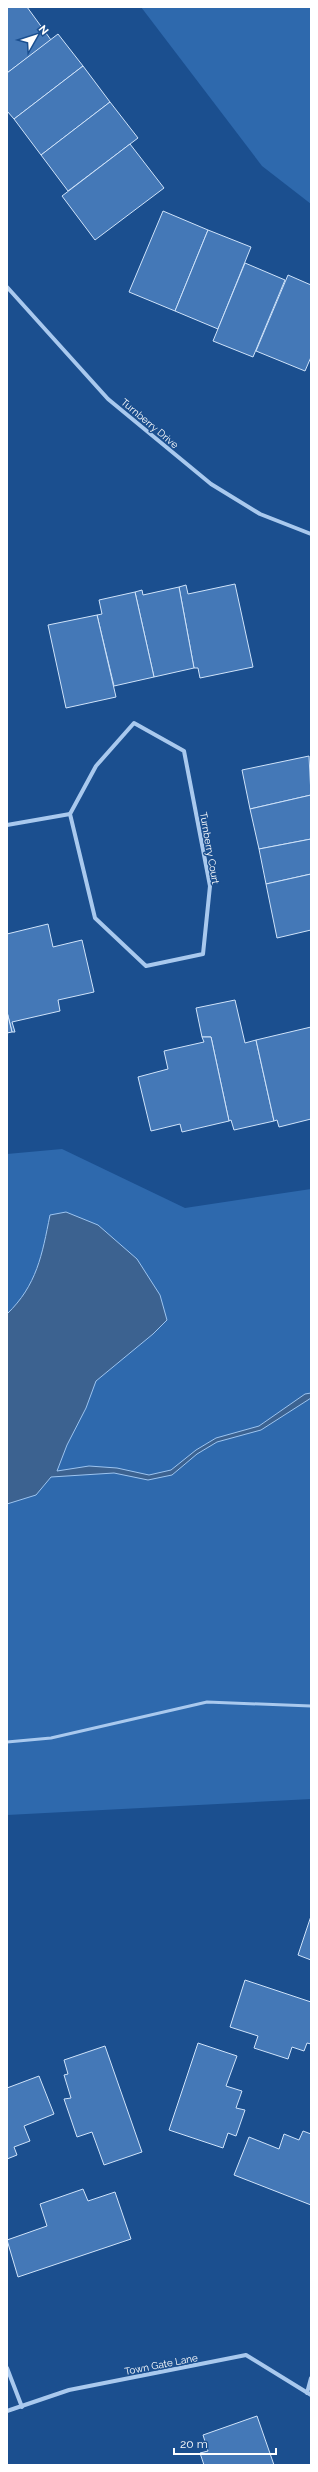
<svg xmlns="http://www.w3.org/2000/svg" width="318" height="2472" font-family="Raleway,sans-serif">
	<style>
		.green { fill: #2e69ad }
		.water { fill: #3c6290; stroke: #9cc4f0 }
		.building { fill: #4478b7; stroke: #cfe3fa }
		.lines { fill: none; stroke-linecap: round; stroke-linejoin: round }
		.lane { stroke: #a9c9ee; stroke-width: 3 }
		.street { stroke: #a9c9ee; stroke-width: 4 }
		.labels { text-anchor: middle; stroke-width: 3; stroke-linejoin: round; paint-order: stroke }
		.street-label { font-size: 10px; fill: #fff; stroke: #1b4f8f }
	</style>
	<rect width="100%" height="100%" fill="#1b4f8f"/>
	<g class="green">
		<polygon points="141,7 311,7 311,204 262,166"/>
		<polygon points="62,1149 185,1208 311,1189 311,1799 7,1815 7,1154"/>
	</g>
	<path class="water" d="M66,1212L98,1225L137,1259L160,1295L167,1320L153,1334L96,1381L86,1408L67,1445L57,1471L89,1466L117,1468L149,1475L171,1470L196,1450L216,1438L259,1426L305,1394L311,1393V1398L261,1430L217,1442L197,1454L172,1475L148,1480L114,1473L51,1477L36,1495L7,1504V1314C37,1285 42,1255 50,1215Z"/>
	<g class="building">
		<polygon points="9,7 27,7 51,40 7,73 7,9"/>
		<polygon points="58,34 83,66 14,119 7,111 7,73"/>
		<polygon points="83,66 110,102 41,155 14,119"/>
		<polygon points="110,102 138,138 68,191 41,155"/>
		<polygon points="130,144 164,188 95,240 62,196"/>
		<polygon points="163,211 208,230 175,311 129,292"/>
		<polygon points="208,230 251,247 218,329 175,311"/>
		<polygon points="245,263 285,280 253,357 213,341"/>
		<polygon points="288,275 311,285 311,357 305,371 256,351"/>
		<polygon points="235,584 253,667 200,678 198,668 194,668 179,587 186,585 188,594"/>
		<polygon points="179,587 194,668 154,677 135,592 142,590 143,595"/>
		<polygon points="135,592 154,677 114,686 97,615 102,614 99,600"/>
		<polygon points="97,615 116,697 66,708 48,625"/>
		<polygon points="309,756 311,795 250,809 242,770"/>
		<polygon points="311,795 311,839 259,849 250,809"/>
		<polygon points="311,839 311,874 266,884 259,849"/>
		<polygon points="311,874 311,930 277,938 266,884"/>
		<polygon points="48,924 53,947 82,940 94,992 58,1000 60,1011 12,1022 15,1032 12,1032 7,1012 7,934"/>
		<polygon points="235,1000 245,1043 256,1040 274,1121 234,1130 231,1120 229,1121 211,1037 202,1037 196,1008"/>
		<polygon points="7,1012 12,1032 7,1033"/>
		<polygon points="311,1027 311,1119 279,1127 277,1120 274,1121 256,1040"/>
		<polygon points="202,1037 211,1037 229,1121 182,1132 180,1124 151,1131 138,1077 168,1069 164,1051 204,1042"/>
		<polygon points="311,1916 311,1960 298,1955"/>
		<polygon points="245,1980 311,2002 311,2044 307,2043 304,2051 292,2047 288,2059 254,2048 258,2036 230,2027"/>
		<polygon points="198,2043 237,2056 226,2086 242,2091 236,2108 245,2110 236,2136 228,2133 223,2148 169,2130"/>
		<polygon points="105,2046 142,2152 104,2165 92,2132 77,2137 64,2099 71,2098 64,2075 68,2074 64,2060"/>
		<polygon points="39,2076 54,2114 24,2126 30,2141 14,2147 17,2155 7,2159 7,2088"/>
		<polygon points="303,2131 311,2134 311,2205 234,2175 249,2137 279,2149 284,2134 299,2140"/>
		<polygon points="83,2189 88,2201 115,2192 131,2239 18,2277 7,2240 47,2226 40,2204"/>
		<polygon points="257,2416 274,2465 204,2465 200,2453 208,2451 203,2435"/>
	</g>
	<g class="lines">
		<polyline class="lane" points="7,1742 51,1738 207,1702 311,1706"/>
		<g class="street">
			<polyline points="7,287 108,399 211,484 260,514 311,534"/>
			<polygon points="134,723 184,751 210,886 203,954 146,966 95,918 70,814 96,766"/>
			<polyline points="7,825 70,814"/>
			<polyline points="7,2368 22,2407"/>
			<polyline points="307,2393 311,2378"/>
			<polyline points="7,2411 69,2390 246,2355 311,2395"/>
		</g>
	</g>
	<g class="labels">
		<g class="street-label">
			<text transform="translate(150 423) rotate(40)" y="4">Turnberry Drive</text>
			<text transform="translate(210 848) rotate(80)" y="4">Turnberry Court</text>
			<text transform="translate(161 2364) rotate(-11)" y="4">Town Gate Lane</text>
		</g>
	</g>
	<rect width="318" height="2472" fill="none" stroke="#ffffff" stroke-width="16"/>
	<g transform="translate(36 36) rotate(51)" stroke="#1b4f8f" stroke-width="3" paint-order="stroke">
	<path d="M0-3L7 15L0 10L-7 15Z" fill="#ffffff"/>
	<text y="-6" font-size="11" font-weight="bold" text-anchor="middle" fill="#ffffff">N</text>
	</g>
	<path d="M174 2448v6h102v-6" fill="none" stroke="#ffffff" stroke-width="2"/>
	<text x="180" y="2448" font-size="12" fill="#ffffff" stroke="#1b4f8f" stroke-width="3" paint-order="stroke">20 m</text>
</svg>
